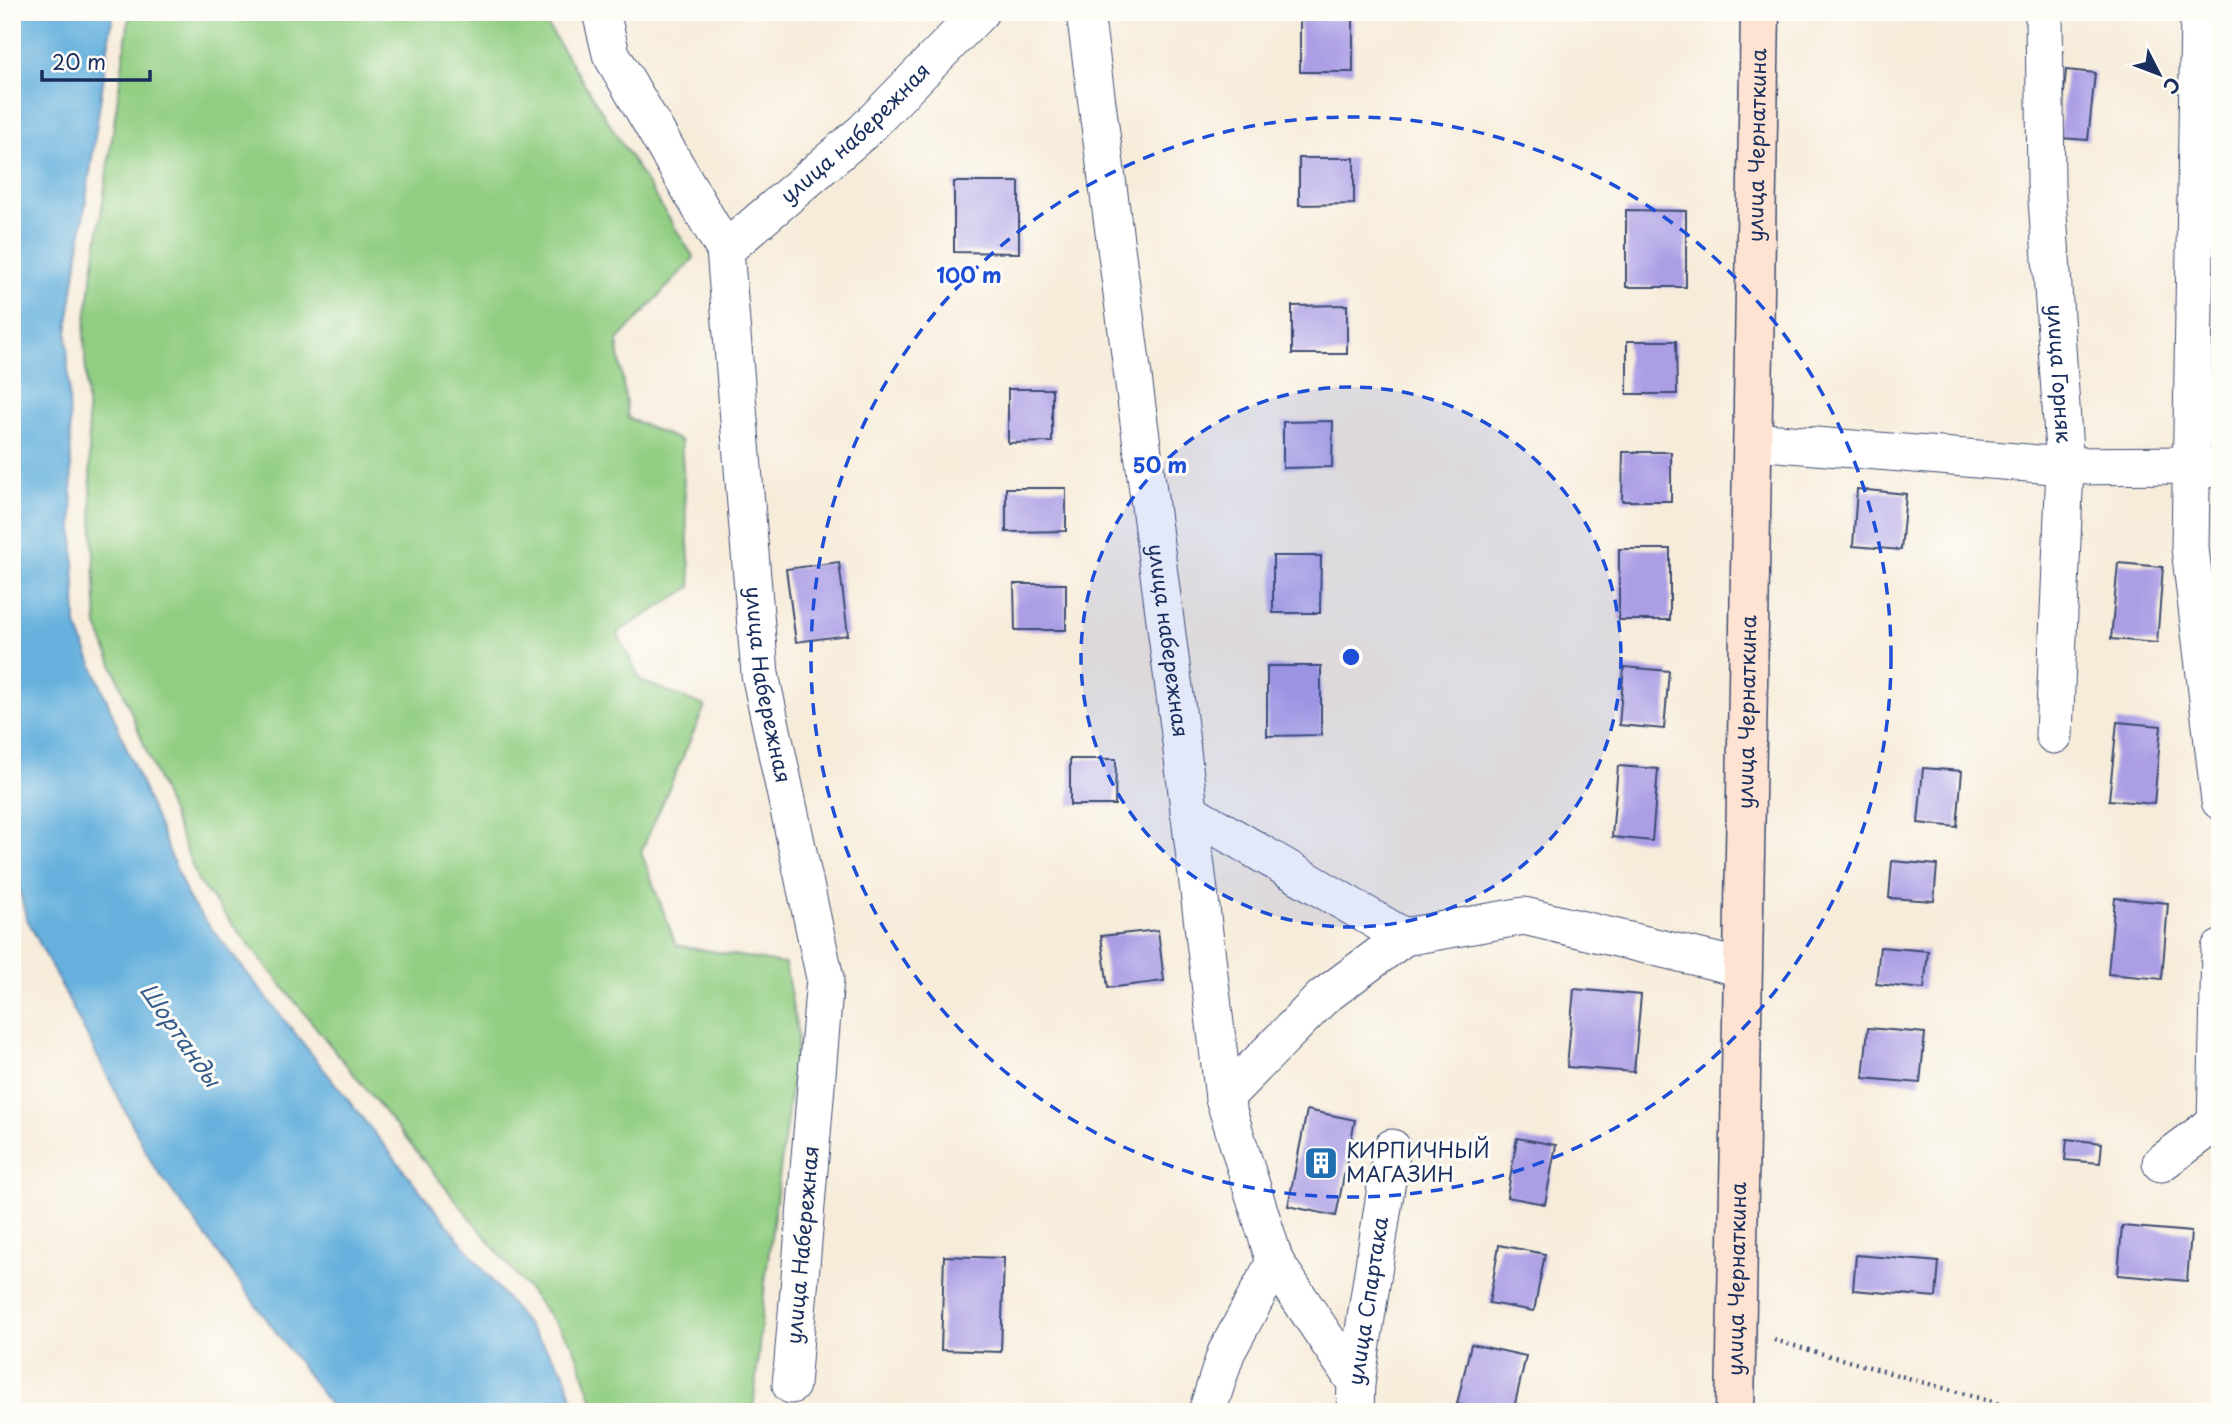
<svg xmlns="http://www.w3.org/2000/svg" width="2232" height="1424" viewBox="0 0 2232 1424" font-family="'Playpen Sans',sans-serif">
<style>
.green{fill:#92ce82;stroke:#567e70;stroke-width:2}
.water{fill:#65b0dd;stroke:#40709e;stroke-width:2}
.building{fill:#ac9ee5}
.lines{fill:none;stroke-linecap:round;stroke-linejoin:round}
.street-casing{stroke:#3c4b71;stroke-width:39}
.secondary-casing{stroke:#3c4b71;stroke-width:41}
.path{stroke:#3c4b71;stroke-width:4.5;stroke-dasharray:2 5;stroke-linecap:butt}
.street{stroke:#fff;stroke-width:37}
.secondary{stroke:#fee3d2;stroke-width:38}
.ring{fill:none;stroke:#1d4ed8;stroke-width:3.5;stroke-dasharray:12 9}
.labels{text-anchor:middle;stroke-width:6;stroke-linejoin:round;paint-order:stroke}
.street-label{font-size:21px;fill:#1b2f5e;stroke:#fdfcf7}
.poi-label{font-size:21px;fill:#1b2f5e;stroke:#fdfcf7;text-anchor:start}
.water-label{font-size:23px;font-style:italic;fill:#355c8a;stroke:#fdfcf7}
.centre{fill:#1d4ed8;stroke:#fdfcf7;stroke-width:3.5}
.ring-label{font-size:21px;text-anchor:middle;font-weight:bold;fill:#1d4ed8;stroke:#fdfcf7;stroke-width:6;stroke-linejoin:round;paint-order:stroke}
</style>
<rect width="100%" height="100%" fill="#fdfcf7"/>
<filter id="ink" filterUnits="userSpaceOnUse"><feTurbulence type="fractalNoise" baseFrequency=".0143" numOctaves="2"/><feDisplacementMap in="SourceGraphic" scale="14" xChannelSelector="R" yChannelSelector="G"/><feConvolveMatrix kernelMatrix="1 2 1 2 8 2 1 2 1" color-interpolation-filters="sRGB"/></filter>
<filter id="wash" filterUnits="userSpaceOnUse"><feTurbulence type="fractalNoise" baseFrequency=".00686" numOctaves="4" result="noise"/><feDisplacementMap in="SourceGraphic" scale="28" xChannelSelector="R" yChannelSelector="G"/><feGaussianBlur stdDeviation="1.57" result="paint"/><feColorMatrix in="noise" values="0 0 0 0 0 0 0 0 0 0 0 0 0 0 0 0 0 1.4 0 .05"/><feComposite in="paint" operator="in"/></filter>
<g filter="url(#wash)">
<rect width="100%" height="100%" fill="#f7ecda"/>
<polygon class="green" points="130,12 539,12 694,258 617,341 628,418 681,441 691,587 617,633 641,681 705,706 641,852 676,945 785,964 798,1036 765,1282 753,1412 597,1412 573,1345 199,883 97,626 84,333"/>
<polygon class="water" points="12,12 113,12 67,332 76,625 189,900 563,1370 577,1412 335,1412 153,1165 26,917 12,859"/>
<g id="blocks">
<g class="building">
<rect x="1300" y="19" width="53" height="53"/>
<polygon points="2066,70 2095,73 2088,140 2060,138"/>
<polygon points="1299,158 1354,158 1354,204 1299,205"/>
<polygon points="954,182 1019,182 1019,253 954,252"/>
<polygon points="1626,210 1686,211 1686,287 1626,287"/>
<polygon points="1347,305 1347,354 1292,354 1292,306"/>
<polygon points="1627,341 1676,341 1677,394 1627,394"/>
<polygon points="1008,389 1052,389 1052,442 1008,443"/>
<polygon points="1333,421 1332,467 1283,468 1283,422"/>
<polygon points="1623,452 1671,452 1671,501 1622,501"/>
<polygon points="1006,488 1066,488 1066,531 1006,532"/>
<polygon points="1857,489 1906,494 1901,550 1853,546"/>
<rect x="1619" y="549" width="51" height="71"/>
<polygon points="1273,556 1321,556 1320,613 1273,613"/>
<polygon points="839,562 848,635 796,642 786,569"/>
<polygon points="2118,563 2163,567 2157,643 2111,639"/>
<polygon points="1014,584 1066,584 1066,630 1015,630"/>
<polygon points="1267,666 1321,666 1321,735 1267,736"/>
<polygon points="1624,667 1669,671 1664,729 1619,725"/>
<polygon points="2117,722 2161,726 2154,804 2109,800"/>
<polygon points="1070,759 1116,759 1115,805 1070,805"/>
<polygon points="1618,766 1658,769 1652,841 1612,837"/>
<polygon points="1923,768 1962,771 1957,827 1918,823"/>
<polygon points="1892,861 1937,865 1934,901 1889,898"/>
<polygon points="2115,898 2168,903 2162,979 2108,974"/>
<polygon points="1158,930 1164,981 1108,988 1101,936"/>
<polygon points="1880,947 1928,951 1924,989 1876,984"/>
<polygon points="1574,989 1641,995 1634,1072 1567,1067"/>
<polygon points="1868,1028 1925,1033 1920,1083 1863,1078"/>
<polygon points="1307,1110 1355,1120 1336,1216 1288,1206"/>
<polygon points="1517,1138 1556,1145 1545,1204 1507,1197"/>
<polygon points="2067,1139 2102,1143 2100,1163 2065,1160"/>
<polygon points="2122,1226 2191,1232 2187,1281 2118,1275"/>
<polygon points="1499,1245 1545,1254 1534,1311 1489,1303"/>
<polygon points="1856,1255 1939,1262 1936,1297 1853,1290"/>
<polygon points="944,1256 1004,1258 1001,1352 941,1350"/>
<polygon points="1471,1344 1526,1356 1513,1412 1492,1412 1457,1404"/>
</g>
</g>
</g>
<g filter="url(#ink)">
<use href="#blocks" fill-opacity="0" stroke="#3c4b71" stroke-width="2"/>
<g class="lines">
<g class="street-casing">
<g id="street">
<path id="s1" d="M601 12 611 54 725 250 760 674 825 978 791 1385"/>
<path id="s2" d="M1085 12 1179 726 1224 1098 1275 1262 1356 1383"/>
<path id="s3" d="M2044 12 2046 184 2065 466 2054 735"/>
<polyline points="2199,12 2190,548 2220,801"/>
<path id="s4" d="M725 250 864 131 980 12"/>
<polyline points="1753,441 2065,466 2192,465 2220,470"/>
<polyline points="1189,811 1404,937"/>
<polyline points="2220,949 2216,1122 2220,1123"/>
<polyline points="1224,1098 1323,997 1404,937 1524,916 1743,968"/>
<polyline points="2161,1163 2216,1122"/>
<polyline points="1207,1412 1226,1353 1275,1262"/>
<path id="s5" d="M1355 1412 1356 1383 1392 1148"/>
</g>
</g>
<g class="secondary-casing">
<g id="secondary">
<path id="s6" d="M1735 1412 1760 12"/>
</g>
</g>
<polyline class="path" points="1774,1340 2028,1412"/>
<use href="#street" class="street"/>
<use href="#secondary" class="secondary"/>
</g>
</g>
<circle cx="1351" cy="657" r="270" fill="#1d4ed8" fill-opacity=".12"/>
<g class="ring">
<circle cx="1351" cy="657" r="270"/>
<circle cx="1351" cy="657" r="540"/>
</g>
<defs>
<g id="building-square" transform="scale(1.75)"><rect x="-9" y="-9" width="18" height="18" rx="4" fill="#1f6fb2" stroke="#fdfcf7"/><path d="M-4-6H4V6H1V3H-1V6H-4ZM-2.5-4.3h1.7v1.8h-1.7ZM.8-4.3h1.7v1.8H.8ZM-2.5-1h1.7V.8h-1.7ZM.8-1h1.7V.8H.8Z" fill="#fff"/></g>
</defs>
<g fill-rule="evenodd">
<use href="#building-square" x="1321" y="1163"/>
</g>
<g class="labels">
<g class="street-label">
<text dy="7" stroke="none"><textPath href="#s4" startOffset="175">улица набережная</textPath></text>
<text dy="7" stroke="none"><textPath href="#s6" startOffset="1267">улица Чернаткина</textPath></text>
<text dy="7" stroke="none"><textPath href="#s3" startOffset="362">улица Горняк</textPath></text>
<text dy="7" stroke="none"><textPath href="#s2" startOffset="634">улица набережная</textPath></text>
<text dy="7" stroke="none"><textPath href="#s1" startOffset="707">улица Набережная</textPath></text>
<text dy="7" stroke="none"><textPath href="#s6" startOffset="700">улица Чернаткина</textPath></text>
<text transform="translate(803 1245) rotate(-85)" y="7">улица Набережная</text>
<text dy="7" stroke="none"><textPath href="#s6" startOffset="133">улица Чернаткина</textPath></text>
<text dy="7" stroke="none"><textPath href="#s5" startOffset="112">улица Спартака</textPath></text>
</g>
<g class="poi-label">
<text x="1346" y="1158">КИРПИЧНЫЙ<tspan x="1346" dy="24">МАГАЗИН</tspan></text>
</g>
<g class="water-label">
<text transform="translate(180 1035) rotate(55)" y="8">Шортанды</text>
</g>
</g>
<circle cx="1351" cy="657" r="10" class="centre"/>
<g class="ring-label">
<text x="969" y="283">100 m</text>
<text x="1160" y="473">50 m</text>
</g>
<rect width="2232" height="1424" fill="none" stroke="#fdfcf7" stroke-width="42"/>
<g transform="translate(2159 74) rotate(132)" stroke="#fdfcf7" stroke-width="5" paint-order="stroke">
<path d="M0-5L12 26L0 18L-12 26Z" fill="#1b2f5e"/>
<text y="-10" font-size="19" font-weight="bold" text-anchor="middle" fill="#1b2f5e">С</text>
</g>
<path d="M42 70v10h108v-10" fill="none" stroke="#1b2f5e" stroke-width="3.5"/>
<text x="52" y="70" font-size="21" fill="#1b2f5e" stroke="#fdfcf7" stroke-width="5" paint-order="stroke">20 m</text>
</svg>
